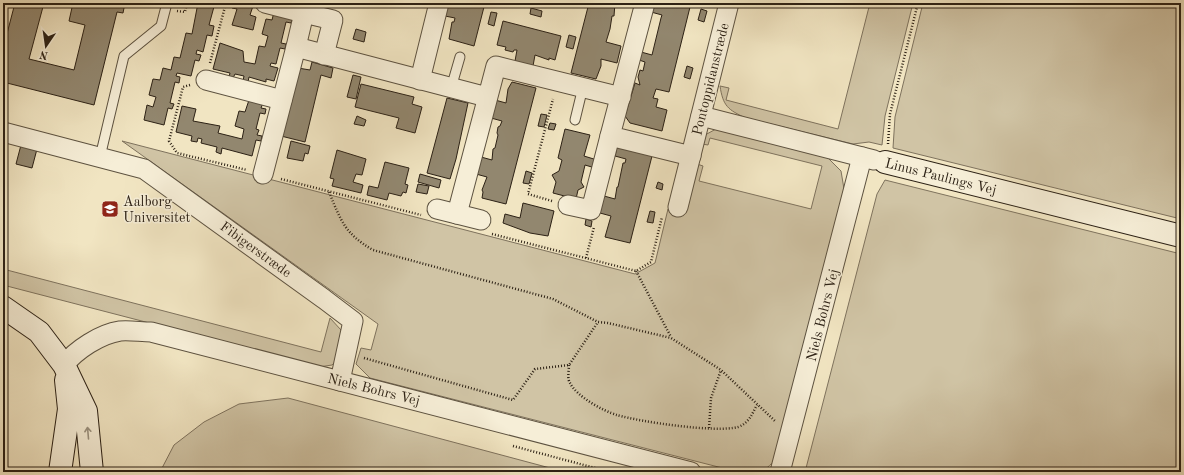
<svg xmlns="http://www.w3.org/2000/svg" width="1184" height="475" viewBox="0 0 1184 475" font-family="'Old Standard TT',serif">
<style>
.green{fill:#d0c4a5;stroke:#7e725d}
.building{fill:#92876f;stroke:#2c2115}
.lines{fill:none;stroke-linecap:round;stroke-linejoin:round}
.lane-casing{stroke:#5d5240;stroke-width:11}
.street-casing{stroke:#5d5240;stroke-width:21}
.secondary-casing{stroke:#2c2115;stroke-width:24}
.path{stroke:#2c2115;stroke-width:2.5;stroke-dasharray:1 2;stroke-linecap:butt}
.lane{stroke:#f6eed7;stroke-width:9}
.street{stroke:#f6eed7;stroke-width:19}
.secondary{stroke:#f6eed7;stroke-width:22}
.oneway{stroke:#9b9280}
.labels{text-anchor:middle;stroke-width:3;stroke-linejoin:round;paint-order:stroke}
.street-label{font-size:14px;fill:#2c2115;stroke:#f6eed7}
.poi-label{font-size:14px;fill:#2c2115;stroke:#f6eed7;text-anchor:start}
</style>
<rect width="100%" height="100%" fill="#f1e5c2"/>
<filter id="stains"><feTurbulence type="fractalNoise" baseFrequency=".005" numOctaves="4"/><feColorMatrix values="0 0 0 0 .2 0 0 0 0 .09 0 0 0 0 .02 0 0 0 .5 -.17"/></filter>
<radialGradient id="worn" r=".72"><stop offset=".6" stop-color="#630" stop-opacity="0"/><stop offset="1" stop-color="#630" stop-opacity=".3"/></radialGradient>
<g class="green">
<path d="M870 3H913L885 116 882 145 869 142 853 144 746 118C728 110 723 106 720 86L729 88 726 100 838 129Z"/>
<polygon points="923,3 1181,3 1181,219 893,148 895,117"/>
<path d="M716 129 826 156 841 171 844 189 777 458C761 475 761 472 738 472L370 378 356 364 361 348 371 350 378 324 122 141 635 274 655 263 668 209 683 213 697 164 703 166 699 181 811 209 822 166 710 138 708 145 702 144 705 135Z"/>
<polygon points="885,180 1181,254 1181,472 805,472 877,194"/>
<polygon points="3,269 321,352 330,318 341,330 343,344 339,359 332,365 319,367 3,285"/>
<polygon points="288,398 565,472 162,472 161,470 174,445 204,422 239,404"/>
</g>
<g class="building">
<polygon points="15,3 44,3 29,59 74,70 85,25 69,21 73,3 125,3 123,13 117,12 94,105 3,82 3,49"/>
<polygon points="198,3 215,3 209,25 214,26 212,36 207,35 203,52 197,50 196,54 201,55 199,61 195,60 191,76 177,73 176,76 180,77 179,83 175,82 170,103 174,104 172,109 168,108 164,125 144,120 147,105 153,107 156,97 149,95 153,79 160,80 163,68 171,70 174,57 180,58 186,33 192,34"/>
<polygon points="234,3 254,3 250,15 256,17 253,30 232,25 237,9 232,8"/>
<polygon points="448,3 485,3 474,46 449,39 452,22 454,22 455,18 445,16"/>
<polygon points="589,3 615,3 614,16 612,16 610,29 606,42 621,46 617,63 601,59 601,66 596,79 571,73"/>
<polygon points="617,3 632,3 631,6"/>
<polygon points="654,3 691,3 669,92 656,89 653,98 658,99 656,107 667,110 662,131 630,123 625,116 635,83 640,85 638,77 640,70 643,71 645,62 639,60 641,52 652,55 661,18 662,15 651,12"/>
<polygon points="275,8 293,18 291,23 286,22 281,43 286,44 285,49 280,48 276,64 271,63 270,66 278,68 274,81 266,79 266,82 249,77 248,82 243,81 244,76 235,74 233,78 229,77 230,73 213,69 220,43 243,51 244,62 255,64 259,46 265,47 268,36 262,34 266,19 272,20"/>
<polygon points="531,8 542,11 541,17 530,14"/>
<polygon points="701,9 707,11 704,22 698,20"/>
<polygon points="491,12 497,13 494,26 488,24"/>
<polygon points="503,21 561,36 555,60 549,58 549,60 535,55 533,66 515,61 517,50 514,50 513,52 505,50 506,47 497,45"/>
<polygon points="356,29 366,32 364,42 353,39"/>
<polygon points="569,35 576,37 573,49 566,47"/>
<polygon points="312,62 333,68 331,78 321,75 305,142 281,136 298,68 310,70"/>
<polygon points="687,66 693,68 690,79 684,77"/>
<polygon points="353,75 361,77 356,99 347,97"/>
<polygon points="512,82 536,88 506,204 482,198 483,192 482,190 487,177 476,174 481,157 492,160 493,149 495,148 498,135 497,133 498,127 500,126 502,121 491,118 495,100 506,103 508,89"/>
<polygon points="361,84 414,97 412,104 422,107 415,133 396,128 399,118 355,107"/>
<polygon points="447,98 468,103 456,159 450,179 427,173"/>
<polygon points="249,100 263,103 261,108 266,109 265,114 260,113 256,129 259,130 257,135 262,136 261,141 256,140 252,156 222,148 221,154 216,152 217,147 201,143 202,139 198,138 197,142 191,141 192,136 176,132 182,106 196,109 193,121 220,126 218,133 242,139 244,129 235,126 239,111 245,112"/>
<polygon points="541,114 547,115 544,127 538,126"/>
<polygon points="357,116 366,120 364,126 354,124"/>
<polygon points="550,123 556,124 554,130 548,129"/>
<polygon points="565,129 590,135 584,156 597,160 595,168 585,165 581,182 584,187 578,190 576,199 553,193 556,182 552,175 559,171 562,160 558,158"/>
<polygon points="291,141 310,146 308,154 305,153 303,161 287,158"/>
<polygon points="21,145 37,149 32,168 16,164"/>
<polygon points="617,147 652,156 630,243 605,237 611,216 600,213 604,196 615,199 617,187 618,187 623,163 625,163 626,159 615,156"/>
<polygon points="337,150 366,159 362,175 356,174 353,182 363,185 361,193 332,186 334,179 330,178"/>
<polygon points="385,162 409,168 405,184 408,185 406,193 403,192 401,196 389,193 387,200 367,195 369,186 378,188"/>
<polygon points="526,171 532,173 529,184 523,183"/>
<polygon points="420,174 441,180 439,188 418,182"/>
<polygon points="658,182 663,184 662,190 656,188"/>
<polygon points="418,184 429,186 427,194 416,192"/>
<polygon points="523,203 554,211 548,236 530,233 503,223 505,214 520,218"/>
<polygon points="650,211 655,212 653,223 647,222"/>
<polygon points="586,219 592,221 591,227 585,225"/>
</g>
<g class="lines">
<g class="lane-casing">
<g id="lane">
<polyline points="451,88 460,57"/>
<polyline points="575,120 583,87"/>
<polyline points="100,157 124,56 161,26 167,3"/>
</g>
</g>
<g class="street-casing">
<g id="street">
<polyline points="265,3 304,13"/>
<polyline points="645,3 610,136 691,156"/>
<polyline points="296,47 304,13 333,20 324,55"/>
<polyline points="206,80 282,100"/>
<polyline points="420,80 439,3"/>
<polyline points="701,116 874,160"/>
<polyline points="3,132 144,169 324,299 353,321 340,381"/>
<polyline points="263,174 296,47 487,97"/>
<polyline points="568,205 591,210 610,136"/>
<polyline points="678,207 729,3"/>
<polyline points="437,209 481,220"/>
<polyline points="457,214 496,66 621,97"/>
<path d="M64 365C76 350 100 334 120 331 130 330 141 332 151 332L691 472"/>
<polyline points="780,472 862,157"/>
</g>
</g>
<g class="secondary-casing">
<g id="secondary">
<polyline points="885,162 1181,236"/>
<polyline points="3,307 39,332 64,365 86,411 92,472"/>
<polyline points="60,472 69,409 66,380"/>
</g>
</g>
<g class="path">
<polyline points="177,11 185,12 187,3"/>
<polyline points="210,63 226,3"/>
<polyline points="190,85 183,87 169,141 177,153 247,170"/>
<polyline points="888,144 890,114 918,3"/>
<polyline points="281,179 421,215"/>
<path d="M329 192C341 221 345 234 373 250L553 299 598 322"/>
<polyline points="552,201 528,194 553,99"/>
<polyline points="492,234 636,271 651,262 662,217"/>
<polyline points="586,258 594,227"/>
<polyline points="636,271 671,337"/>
<polyline points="364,358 513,400 535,369 569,365 598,322 608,323 671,338 721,370 775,421"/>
<path d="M569 365C569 370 567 379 570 383 576 396 603 411 617 415 641 422 716 433 738 427 749 423 752 414 757 405"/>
<polyline points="709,428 711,398 721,370"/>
<polyline points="513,446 610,472"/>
</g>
<use href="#lane" class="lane"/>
<use href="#street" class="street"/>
<use href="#secondary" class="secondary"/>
</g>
<defs><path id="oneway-shaft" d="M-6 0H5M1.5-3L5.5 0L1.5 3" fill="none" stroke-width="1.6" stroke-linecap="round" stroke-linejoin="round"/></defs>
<use class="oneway" href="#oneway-shaft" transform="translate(88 433) rotate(-95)"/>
<defs>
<g id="university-square" transform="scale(0.9)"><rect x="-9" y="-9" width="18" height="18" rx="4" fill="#8f2418" stroke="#f6eed7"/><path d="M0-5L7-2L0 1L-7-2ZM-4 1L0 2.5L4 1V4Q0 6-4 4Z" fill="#fff"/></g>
</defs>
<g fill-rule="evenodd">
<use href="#university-square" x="110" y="209"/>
</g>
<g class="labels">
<g class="street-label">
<text transform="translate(710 79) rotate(-76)" y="5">Pontoppidanstræde</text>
<text transform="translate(941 176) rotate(14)" y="5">Linus Paulings Vej</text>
<text transform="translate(256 249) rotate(36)" y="5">Fibigerstræde</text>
<text transform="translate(822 315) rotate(-76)" y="5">Niels Bohrs Vej</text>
<text transform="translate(374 389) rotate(14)" y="5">Niels Bohrs Vej</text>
</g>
<g class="poi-label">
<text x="123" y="206">Aalborg<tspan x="123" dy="16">Universitet</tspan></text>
</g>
</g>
<rect width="1184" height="475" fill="none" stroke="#f1e5c2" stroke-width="16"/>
<rect x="4" y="4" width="1176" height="467" fill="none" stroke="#2c2115" stroke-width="2"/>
<rect x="8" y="8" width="1168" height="459" fill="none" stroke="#2c2115"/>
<g transform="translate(46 46) rotate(193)" stroke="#f6eed7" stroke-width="3" paint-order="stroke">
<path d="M0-3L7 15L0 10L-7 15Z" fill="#2c2115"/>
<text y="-6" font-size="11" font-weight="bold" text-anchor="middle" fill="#2c2115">N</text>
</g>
<rect width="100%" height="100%" filter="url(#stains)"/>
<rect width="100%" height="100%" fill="url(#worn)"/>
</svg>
